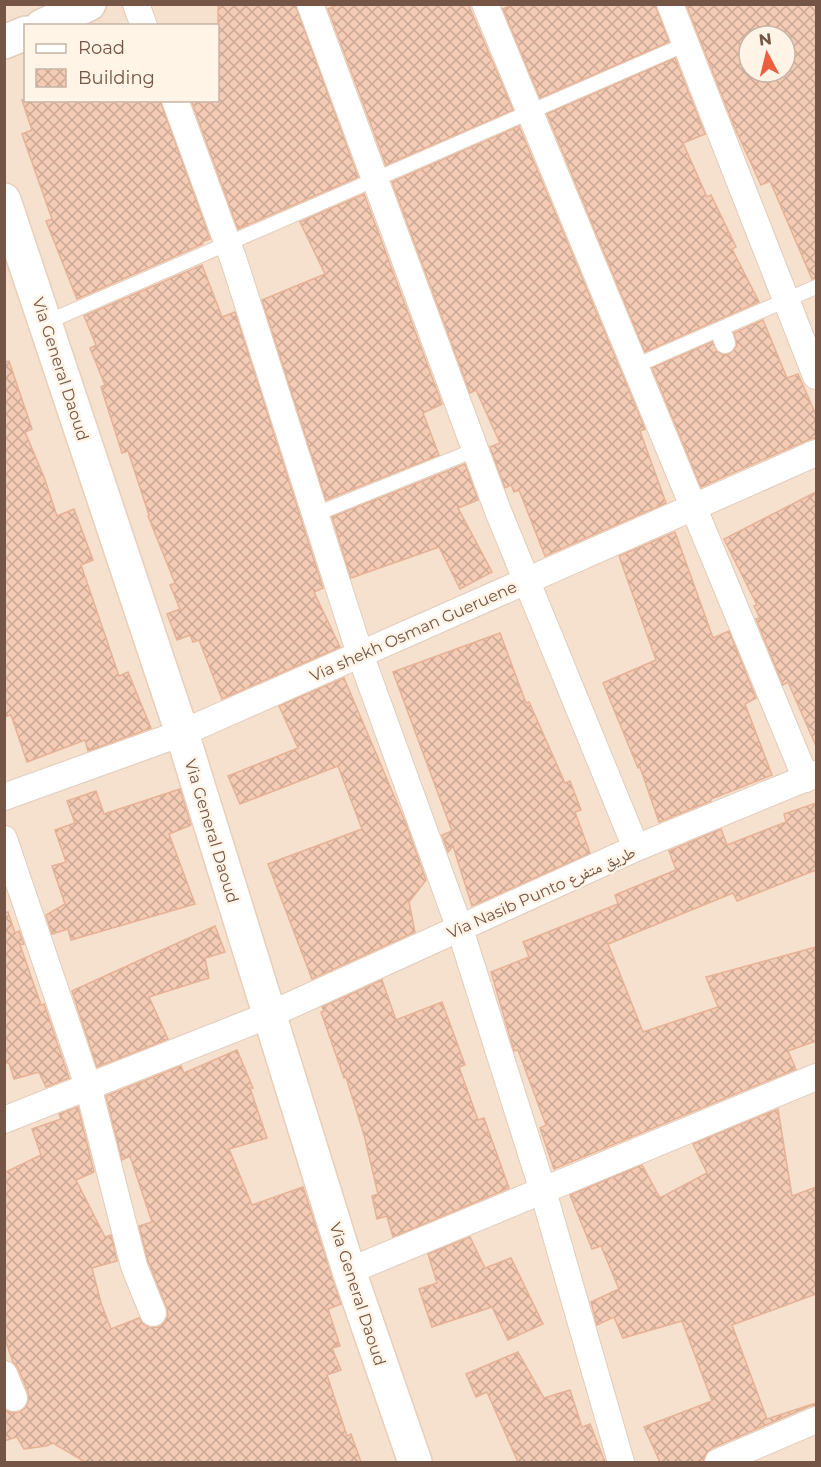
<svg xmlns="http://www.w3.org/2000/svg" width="821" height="1467" viewBox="0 0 821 1467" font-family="Montserrat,'Noto Naskh Arabic',sans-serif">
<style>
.residential{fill:#f5e1cd;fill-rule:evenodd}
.building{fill:url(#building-cross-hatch);stroke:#e7b195;stroke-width:1.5;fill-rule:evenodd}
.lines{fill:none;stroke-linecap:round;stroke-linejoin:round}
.service-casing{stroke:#e1ccbb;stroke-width:16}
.pedestrian-casing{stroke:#e1ccbb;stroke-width:22}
.minor-casing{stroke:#e1ccbb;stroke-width:28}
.tertiary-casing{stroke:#e1ccbb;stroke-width:36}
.secondary-casing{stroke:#e9ceba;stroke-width:36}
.service{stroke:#fff;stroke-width:14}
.pedestrian{stroke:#fff;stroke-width:20}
.minor{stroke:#fff;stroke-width:26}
.tertiary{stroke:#fff;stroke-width:33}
.secondary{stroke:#fff;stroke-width:33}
.labels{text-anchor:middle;stroke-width:5;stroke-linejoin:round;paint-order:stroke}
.street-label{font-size:16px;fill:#745546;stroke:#fff4e6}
</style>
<defs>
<pattern id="building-cross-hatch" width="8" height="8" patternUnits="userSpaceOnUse" patternTransform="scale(1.5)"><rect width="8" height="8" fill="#f4ccb5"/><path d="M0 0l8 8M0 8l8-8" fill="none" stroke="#caa895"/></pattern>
</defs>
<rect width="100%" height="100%" fill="#fdf0df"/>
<path class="residential" d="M5 5H816V1462H5ZM26 26H218V100H26ZM749 36H785V72H749Z"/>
<g class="building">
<polygon points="218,4 295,4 358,177 238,229 191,100 218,100"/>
<polygon points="339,4 468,4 513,110 386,165 328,9"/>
<polygon points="514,4 655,4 669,42 540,98 503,9"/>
<path d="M686 4H816V278L812 279 770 181 761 185 734 126ZM749 36H785V72H749Z"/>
<polygon points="675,58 705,134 683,143 707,197 711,195 736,247 732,249 759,302 645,352 547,114"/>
<polygon points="22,100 160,100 210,239 202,242 203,244 77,299 46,221 52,219 22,134 32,130"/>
<polygon points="519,126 645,429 640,431 666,503 545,556 519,490 514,492 511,485 505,488 490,447 500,443 476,390 470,393 392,182"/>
<polygon points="364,194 442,404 423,413 439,455 326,500 262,300 325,274 300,222"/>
<polygon points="202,265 222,317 235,312 323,588 314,592 340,647 222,699 199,640 193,642 190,635 177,640 167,614 180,609 170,585 175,583 148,516 149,515 128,451 122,453 101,387 105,385 90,348 96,345 84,316"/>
<polygon points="763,320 787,378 798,374 816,415 816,438 810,439 701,487 652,368 712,342 718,352 723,355 729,354 737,346 734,333"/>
<polygon points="9,361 32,429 25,432 44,477 57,516 74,509 93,560 81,565 119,676 128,672 151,728 88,751 85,740 27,762 11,715 4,717 4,362"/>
<polygon points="465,464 478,500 458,508 492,572 460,589 439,547 351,578 332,517"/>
<polygon points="816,492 816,746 788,682 783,685 756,619 760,618 754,606 757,605 724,539"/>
<polygon points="675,532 713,638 729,631 756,698 745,704 772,775 711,799 711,801 659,822 640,767 638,768 603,683 656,660 619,556"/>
<polygon points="500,633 526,703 529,702 565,783 570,781 581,810 575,812 590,853 472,906 453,846 448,852 442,835 452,831 393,672"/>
<polygon points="344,678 406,824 426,880 409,902 415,932 312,979 268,864 362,829 338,766 240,804 228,776 298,748 279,706"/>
<polygon points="180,789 191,825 169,834 195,904 71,940 68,929 52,934 46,915 65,904 52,866 66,862 55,830 75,823 67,801 96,791 104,814"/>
<polygon points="816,803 816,870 737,901 733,893 608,944 643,1032 718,1007 706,977 816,947 816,1041 788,1051 796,1069 554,1169 540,1128 546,1125 518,1050 514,1051 491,972 529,957 523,942 618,904 615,895 676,870 669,851 721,829 727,845 786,822 784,814"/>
<polygon points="8,912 15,933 19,931 24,944 20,945 41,1005 44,1004 69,1078 46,1087 39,1072 14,1079 9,1063 4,1063 4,913"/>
<polygon points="215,926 225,952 205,958 209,978 149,997 168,1039 97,1067 72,991"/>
<polygon points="382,980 396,1020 442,1002 465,1065 459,1067 478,1120 484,1118 509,1188 393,1237 387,1216 377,1219 372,1196 378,1194 364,1135 346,1077 344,1078 321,1012 324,1011 322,1007"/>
<polygon points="237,1050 253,1088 250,1088 267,1138 229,1149 252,1205 303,1187 341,1304 328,1309 340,1346 332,1348 341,1370 327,1375 347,1436 351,1434 361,1462 85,1462 53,1443 46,1446 24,1449 17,1437 4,1441 4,1410 13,1413 20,1412 26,1407 29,1399 28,1392 18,1368 13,1362 4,1336 4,1173 41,1155 32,1129 61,1119 59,1114 78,1107 94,1172 76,1180 105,1237 111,1235 117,1261 92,1268 101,1303 111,1329 139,1318 143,1324 150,1328 159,1327 165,1322 168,1316 167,1308 148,1261 139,1226 152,1222 130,1156 122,1160 106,1096 181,1066 184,1073"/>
<polygon points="778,1109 792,1196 816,1187 816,1294 732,1325 767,1419 816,1403 816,1405 810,1406 712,1448 706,1454 703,1462 660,1462 644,1427 712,1401 682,1321 623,1338 614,1317 597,1325 591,1302 619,1289 601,1246 592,1249 570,1195 642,1165 660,1198 707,1173 693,1144"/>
<polygon points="470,1237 485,1268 511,1258 543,1324 508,1340 492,1307 432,1327 419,1289 437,1283 428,1254"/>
<polygon points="518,1352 544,1398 570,1390 582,1427 590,1424 605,1462 518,1462 487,1392 476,1397 466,1374"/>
</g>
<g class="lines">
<g class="service-casing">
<g id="service">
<polyline points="45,323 686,44"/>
<polyline points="635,366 816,287"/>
<polyline points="316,514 475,450"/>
</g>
</g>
<g class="pedestrian-casing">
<polyline id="pedestrian" points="723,337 725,343"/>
</g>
<g class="minor-casing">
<g id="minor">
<polyline points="136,4 144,26"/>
<polyline points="310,4 498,511 636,848"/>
<polyline points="485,4 806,779"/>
<polyline points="670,4 816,376"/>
<polyline points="175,100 234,261 360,654 460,929 543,1191 621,1462"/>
<polyline points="4,797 182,733 816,453"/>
<polyline points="4,839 88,1086 134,1266 153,1313"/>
<polyline points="4,1120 269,1015 636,848 816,774"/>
<polyline points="349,1271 816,1077"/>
<polyline points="4,1374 14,1398"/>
<polyline points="718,1462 816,1420"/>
</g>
</g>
<g class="tertiary-casing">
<g id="tertiary">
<polyline points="42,26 89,4"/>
<polyline points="4,42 26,33"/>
</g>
</g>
<g class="secondary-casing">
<polyline id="secondary" points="4,200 182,733 349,1271 415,1462"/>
</g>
<use href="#service" class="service"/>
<use href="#pedestrian" class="pedestrian"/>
<use href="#minor" class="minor"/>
<use href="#tertiary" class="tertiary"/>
<use href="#secondary" class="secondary"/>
</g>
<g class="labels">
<g class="street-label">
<text transform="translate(61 369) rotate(72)" y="6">Via General Daoud</text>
<text transform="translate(413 631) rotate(-24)" y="6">Via shekh Osman Gueruene</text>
<text transform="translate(212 831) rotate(73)" y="6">Via General Daoud</text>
<text transform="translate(541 892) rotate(-24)" y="6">Via Nasib Punto طريق متفرع</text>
<text transform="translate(358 1294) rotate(72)" y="6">Via General Daoud</text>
</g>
</g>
<rect width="821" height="1467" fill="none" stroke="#745546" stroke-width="12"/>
<rect x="24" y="24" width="195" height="78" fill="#fff4e6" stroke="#c7b4a6" stroke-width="1.5"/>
<rect x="36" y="44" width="30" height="9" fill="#ffffff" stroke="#c7b4a6" stroke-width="1.5"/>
<text x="78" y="54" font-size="18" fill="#745546">Road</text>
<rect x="36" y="69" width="30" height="18" fill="url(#building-cross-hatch)" stroke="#c7b4a6" stroke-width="1.5"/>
<text x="78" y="84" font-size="18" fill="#745546">Building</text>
<g transform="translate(767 54) rotate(353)"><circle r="28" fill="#fff4e6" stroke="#c7b4a6" stroke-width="1.5"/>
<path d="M0-4.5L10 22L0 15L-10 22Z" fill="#ed5e3e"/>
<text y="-9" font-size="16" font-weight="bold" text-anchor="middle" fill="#745546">N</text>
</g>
</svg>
